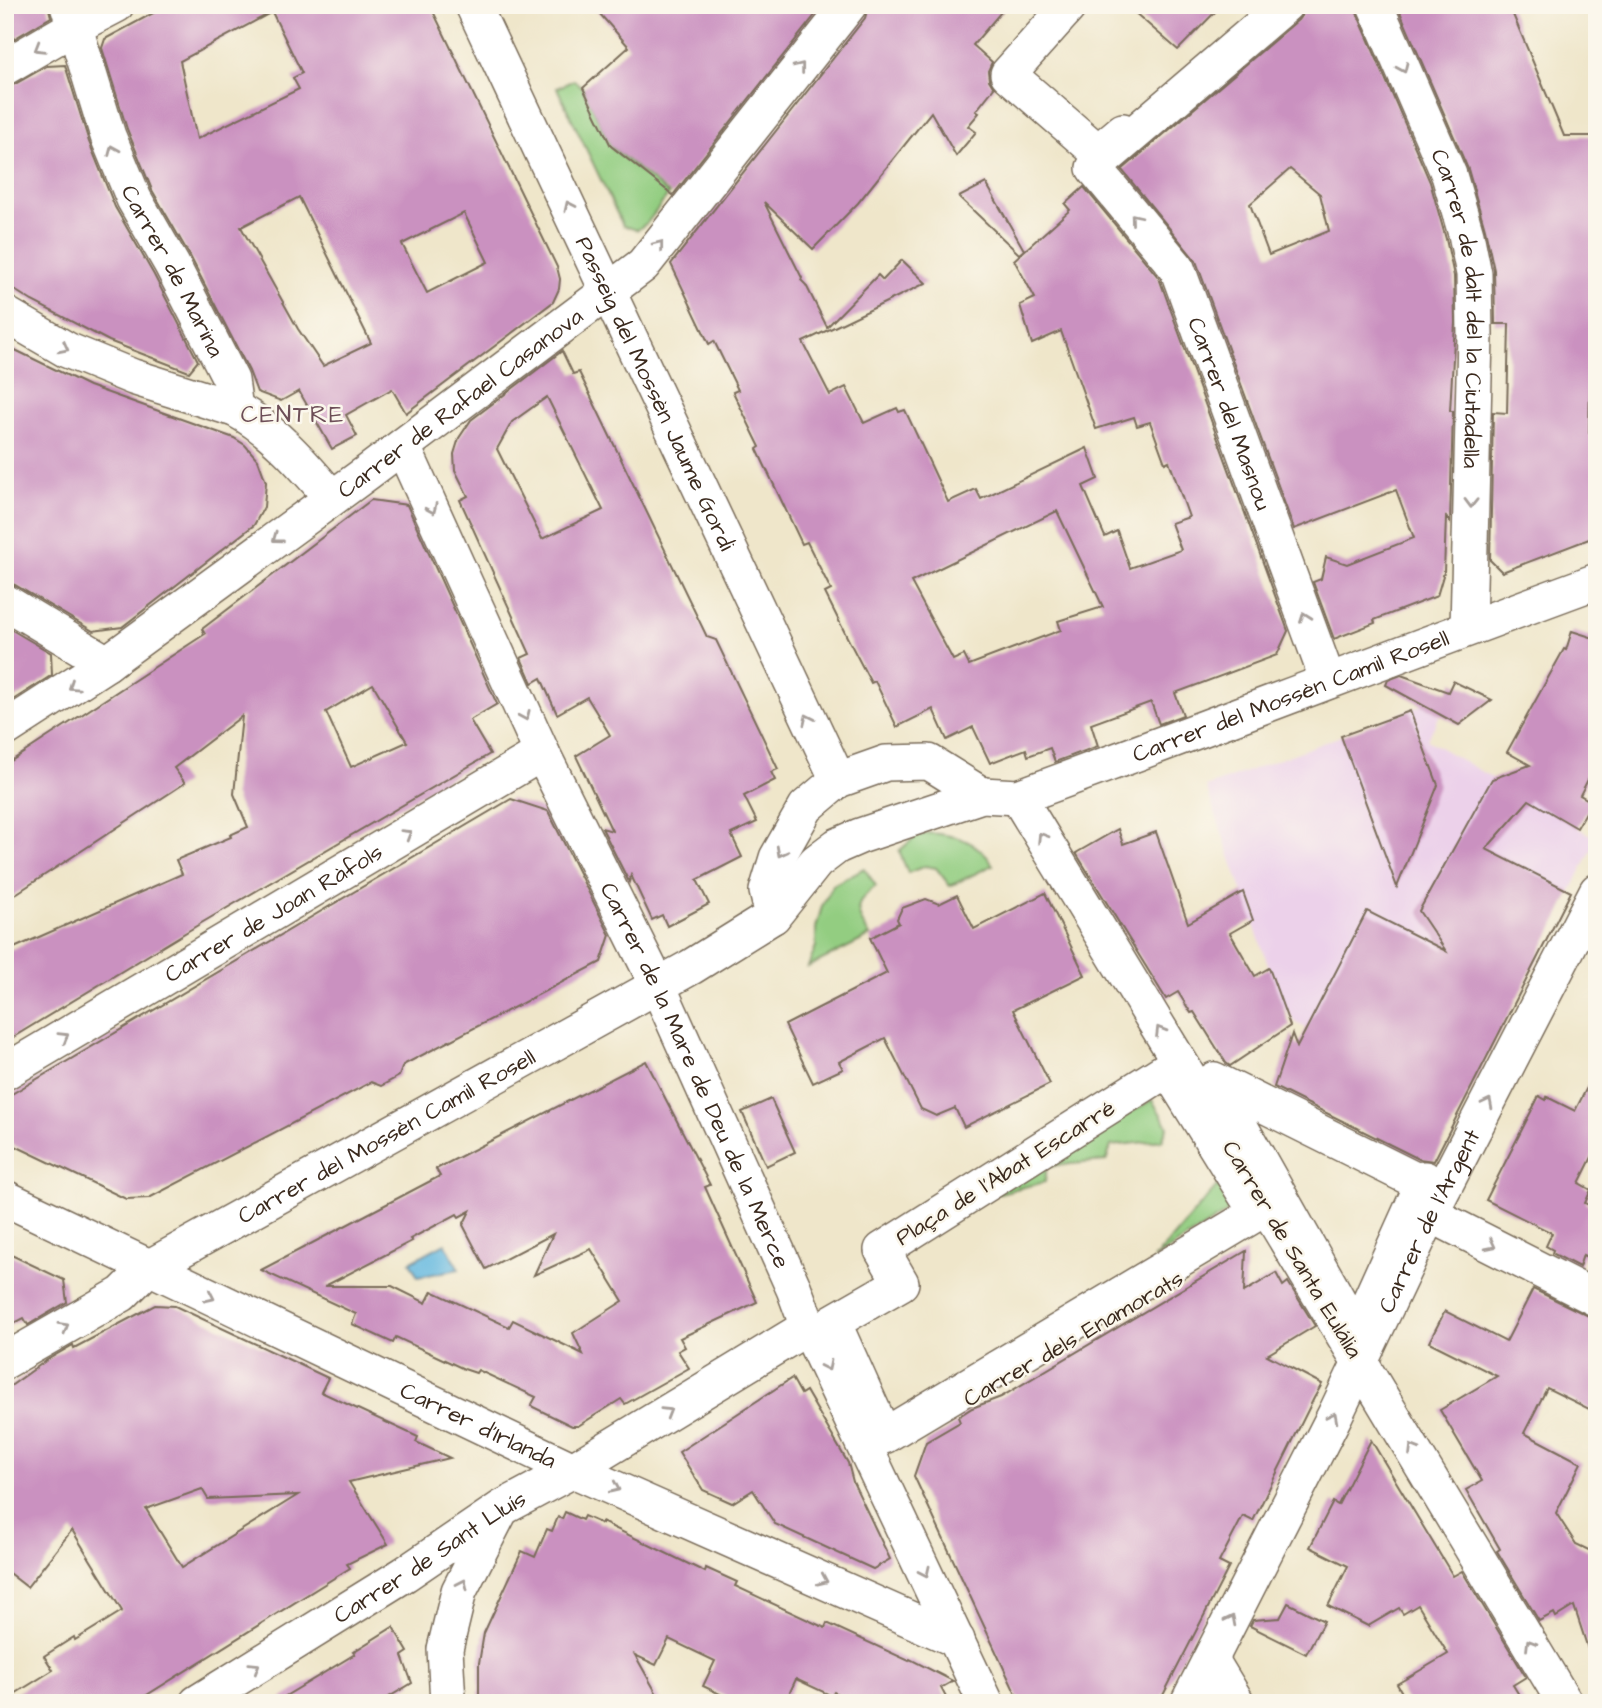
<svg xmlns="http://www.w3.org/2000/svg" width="1602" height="1708" viewBox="0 0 1602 1708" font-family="'Architects Daughter',sans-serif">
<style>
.built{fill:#ecd1ea}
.green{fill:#93cd81;stroke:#677c50;stroke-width:2}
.water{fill:#63b8df;stroke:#4f717e;stroke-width:2}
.building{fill:#ca91c0;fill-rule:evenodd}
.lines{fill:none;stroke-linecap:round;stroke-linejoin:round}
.minor-casing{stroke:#7a6c5a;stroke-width:38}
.minor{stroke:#fff;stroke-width:35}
.oneway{stroke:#a79f9a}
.labels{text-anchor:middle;stroke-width:5;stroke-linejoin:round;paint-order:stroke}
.street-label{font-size:23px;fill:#3b2a1e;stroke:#fbf7ec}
.neighbourhood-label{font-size:24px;letter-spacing:2px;fill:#6d4e57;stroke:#fbf7ec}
</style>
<rect width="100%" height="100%" fill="#fbf7ec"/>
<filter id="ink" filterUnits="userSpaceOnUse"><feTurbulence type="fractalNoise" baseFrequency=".0143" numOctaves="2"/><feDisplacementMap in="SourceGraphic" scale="14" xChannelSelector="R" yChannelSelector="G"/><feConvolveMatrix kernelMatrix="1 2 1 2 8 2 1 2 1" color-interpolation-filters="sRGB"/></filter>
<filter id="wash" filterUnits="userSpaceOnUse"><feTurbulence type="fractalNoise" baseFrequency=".00686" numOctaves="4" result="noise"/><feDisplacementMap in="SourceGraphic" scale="28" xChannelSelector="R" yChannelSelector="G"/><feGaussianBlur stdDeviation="1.57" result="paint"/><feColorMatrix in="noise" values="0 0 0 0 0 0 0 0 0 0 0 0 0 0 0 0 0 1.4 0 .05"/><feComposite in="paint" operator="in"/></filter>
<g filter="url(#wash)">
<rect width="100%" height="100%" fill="#efe6ca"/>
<polygon class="built" points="1423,705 1440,715 1427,740 1597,839 1462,1106 1296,1023 1282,1005 1206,787"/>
<g class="green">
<polygon points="574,80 583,88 612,148 669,194 647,223 637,230 623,226 557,88"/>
<path d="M928 833C956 835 978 840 993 865L950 886 936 868 925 866 908 873 899 851 915 837Z"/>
<path d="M864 868 876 886C851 905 856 912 870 936L808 967 816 946V928L822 906 833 885Z"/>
<polygon points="1152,1100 1168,1126 1162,1140 1111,1146 1106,1161 1047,1166 1045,1182 987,1196"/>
<polygon points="1218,1185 1234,1208 1154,1259"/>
</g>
<polygon class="water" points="445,1243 459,1269 418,1277 410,1262"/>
<g id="blocks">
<g class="building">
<polygon points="5,5 48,5 51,17 5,44"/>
<path d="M168 5H430L557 267 560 279 559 289 553 302 406 413 392 389 346 415 357 436 332 449 299 391 281 401 257 392 249 371 190 256 152 190 127 129 102 48 105 39ZM272 12 302 73 293 78 299 89 197 139 180 61ZM299 197 371 343 323 366 298 329 241 227ZM464 213 488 262 427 293 402 244Z"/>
<polygon points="592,5 823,5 673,195 611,146 583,88 629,47"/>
<path d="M869 5H1007L973 45 992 62 988 71 989 80 994 88 976 111 979 113 968 126 976 132 956 156 931 112 858 203 813 249 764 202 802 278 801 280 806 285 827 327 878 275 883 280 902 260 926 283 803 342 830 395 846 387 864 423 897 408 899 412 905 410 948 502 976 489 981 499 1087 448 1098 479 1083 486 1105 537 1117 531 1130 568 1181 550 1171 523 1189 517 1169 461 1165 463 1150 422 1137 426 1134 417 1096 429 1061 331 1032 344 1020 305 1035 298 1014 260 1070 210 1065 204 1084 187 1159 278 1288 631 1277 655 1175 693 1183 715 1159 724 1151 702 1091 724 1098 746 1055 762 1050 748 1028 756 1026 749 990 763 973 727 947 740 933 709 897 727 875 681 871 683 847 637 825 593 831 590 807 542 802 544 764 464 757 449 760 447 733 392 738 390 714 341 709 344 671 264 865 18ZM1057 511 1103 607 1058 621 1061 630 969 665 964 655 953 660 911 582Z"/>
<polygon points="1126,5 1222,5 1178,50"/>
<path d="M1305 5H1355L1357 13 1430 182 1446 239 1454 276 1455 323 1450 411H1453L1450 522 1446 517 1444 572 1437 596 1374 620 1375 623 1334 639 1313 582 1321 579 1326 557 1347 564 1414 538 1396 490 1294 529 1196 261 1122 170 1298 20 1304 12ZM1290 169 1320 194 1329 231 1269 255 1250 204Z"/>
<polygon points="1397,5 1509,5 1564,136 1597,136 1597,386 1590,385 1589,433 1597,439 1597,536 1502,572 1490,560 1493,412 1507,413 1509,324 1495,324 1494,270 1485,229 1468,169"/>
<polygon points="65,65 89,142 115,207 154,275 198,361 189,372 109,341 32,301 5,284 5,87 15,84 47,66"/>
<polygon points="986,183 1024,250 1019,254 959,197"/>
<polygon points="5,345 89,386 234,438 245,445 258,460 266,482 264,507 254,525 122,627 93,631 15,585 5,582"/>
<path d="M562 351 573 374 579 372 707 637 716 640 778 769 771 772 775 780 744 796 757 822 731 834 742 857 697 880 709 904 667 926 662 915 652 920 631 875 629 882 602 828 612 831 576 756 610 735 587 697 557 714 541 678 532 683 521 658 530 654 460 500 468 496 455 470 454 454 459 438 471 420ZM547 397 603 510 542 539 497 449 512 422Z"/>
<path d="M371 500 407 505 497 704 470 720 490 754 203 922 5 1042V952L182 874 176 860 231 837 230 835 248 827 234 794 242 716 174 768 185 783 5 901V765L205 634 202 629ZM373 684 407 742 351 767 326 712Z"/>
<polygon points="5,626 51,653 52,675 5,705"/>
<polygon points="1572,631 1597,639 1597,762 1580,795 1592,802 1577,828 1529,800 1486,849 1571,892 1434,1161 1419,1159 1274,1087 1292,1034 1297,1047 1367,911 1446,951 1419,911 1492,779 1530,765 1507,752 1564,649 1566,650"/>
<polygon points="1401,675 1448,692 1453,681 1492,700 1459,725 1386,685 1388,680"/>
<polygon points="1410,711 1438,785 1397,887 1341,736"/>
<polygon points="511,799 548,811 610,935 601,962 403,1065 399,1076 381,1086 371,1082 149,1198 126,1199 5,1141 5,1098"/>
<polygon points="1118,829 1123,844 1156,832 1188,923 1243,892 1253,920 1230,933 1255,976 1269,968 1290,1026 1230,1066 1226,1063 1194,1012 1191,1013 1178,992 1166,999 1076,853"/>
<polygon points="1045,893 1085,975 1013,1010 1050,1084 964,1127 955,1108 936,1116 921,1109 885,1038 839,1062 843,1069 813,1083 785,1025 887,973 870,938 899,923 897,919 902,908 926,899 939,904 957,895 974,929"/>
<path d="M646 1061 710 1185 705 1187 757 1302 680 1338 685 1347 678 1351 689 1368 625 1404 621 1399 578 1426H572L531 1406 536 1397 478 1370 476 1373 464 1369 396 1337 393 1343 352 1324 356 1314 261 1270 440 1176 436 1169ZM470 1211 463 1225 486 1269 553 1234 534 1275 591 1249 623 1301 573 1333 583 1354 513 1320 509 1327 432 1291 426 1303 392 1286H325L412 1241 410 1239 457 1214 459 1217Z"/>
<polygon points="1597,1068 1597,1147 1579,1183 1591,1190 1585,1203 1597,1209 1597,1262 1583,1255 1579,1267 1552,1253 1553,1250 1546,1246 1552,1233 1486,1200 1539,1096 1546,1100 1547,1097 1575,1111"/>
<polygon points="771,1099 795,1152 766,1166 742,1112"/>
<polygon points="1246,1251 1244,1292 1276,1273 1283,1286 1288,1282 1315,1326 1267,1355 1322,1384 1314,1398 1253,1521 1243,1516 1219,1562 1229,1567 1159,1703 1020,1703 914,1476 926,1442 960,1422 958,1417 972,1408 1001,1397"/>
<polygon points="5,1252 64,1280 67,1302 28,1325 24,1318 5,1328"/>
<polygon points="1533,1289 1597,1320 1597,1413 1547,1388 1524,1433 1581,1463 1556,1513 1576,1544 1597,1554 1597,1660 1592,1661 1574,1606 1556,1617 1554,1613 1539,1621 1497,1551 1500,1549 1466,1490 1482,1481 1440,1410 1497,1376 1429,1342 1445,1311 1506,1342"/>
<path d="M155 1305 175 1306 328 1378 321 1392 418 1437 416 1442 450 1458 349 1482 388 1544 347 1564 350 1568 134 1703H5V1700L53 1670 44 1656 74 1637 75 1640 122 1611 72 1530 27 1587 5 1570V1390L47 1360 73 1345 74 1348ZM202 1489 208 1499 298 1495 182 1567 146 1509Z"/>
<polygon points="792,1378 801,1394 806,1391 848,1463 853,1482 890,1559 873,1569 775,1524 753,1490 732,1503 703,1490 679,1452"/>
<polygon points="1371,1440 1453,1576 1462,1571 1526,1677 1513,1685 1524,1703 1408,1703 1397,1684 1448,1654 1418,1605 1403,1614 1399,1608 1368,1626 1328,1606 1348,1566 1310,1547 1333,1502 1338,1505"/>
<polygon points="565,1512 582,1520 584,1516 602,1524 602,1522 705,1572 706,1568 737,1582 735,1586 825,1628 827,1623 909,1661 910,1659 953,1681 941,1688 949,1703 856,1703 834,1692 832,1696 796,1679 785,1703 739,1703 703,1686 715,1661 669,1639 656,1665 635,1655 662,1703 479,1703 479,1663 484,1633 522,1551 535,1557 547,1529 552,1531 558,1517 562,1519"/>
<polygon points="1288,1603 1324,1621 1306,1654 1250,1626 1253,1620 1280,1618"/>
<polygon points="393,1627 408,1652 402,1656 412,1683 379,1703 274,1703 355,1654 353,1652"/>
</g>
</g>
</g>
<g filter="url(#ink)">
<use href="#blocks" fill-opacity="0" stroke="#7a6c5a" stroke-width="2"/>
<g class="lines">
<g class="minor-casing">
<g id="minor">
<path id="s1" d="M68 5 108 136 134 199 172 265 231 380 235 409"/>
<path id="s2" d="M473 5 838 780"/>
<polyline points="1066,5 1068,7 1008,74 1098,152 1123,131"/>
<path id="s3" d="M1285 5 1094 168 1177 268 1328 681"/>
<path id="s4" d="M1375 5 1449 175 1466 234 1474 274 1475 335 1468 628"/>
<polyline points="5,67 74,27 116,5"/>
<path d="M5 314 67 350 133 377 235 409C274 430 304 465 332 498"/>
<path id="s5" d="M403 447 542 753 657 984 794 1289 808 1327 986 1703"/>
<polyline points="5,602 107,663"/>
<path id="s6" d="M5 729 107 663 368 472 643 265 849 5"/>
<polyline points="1018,797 1193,1084"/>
<polyline points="773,916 767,891 777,858 806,807 838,780 886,763 929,762 982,795"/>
<polygon points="1168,1069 1257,1213 884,1436 833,1322 901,1283 882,1250"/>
<path id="s7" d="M5 1072 542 753"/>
<polygon points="1214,1080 1415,1180 1425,1179 1356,1332"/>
<polyline points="1254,1186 1565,1703"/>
<path id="s8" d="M5 1198 573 1470 957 1640"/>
<polyline points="1430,1214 1597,1299"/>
<path id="s9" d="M5 1361 122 1294 148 1268 691 967 773 916 816 862 837 846 860 836 982 795 1018 797C1211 727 1403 652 1597 581"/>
<polyline points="1211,1660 1237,1703"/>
<path id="s10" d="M197 1703 405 1574 502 1508 573 1470 808 1327"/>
<polyline points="448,1703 445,1649 459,1591 500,1511"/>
<path id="s11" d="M1188 1703 1336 1413 1430 1214 1597 891"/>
</g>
</g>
<use href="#minor" class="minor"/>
</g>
<defs><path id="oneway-chevron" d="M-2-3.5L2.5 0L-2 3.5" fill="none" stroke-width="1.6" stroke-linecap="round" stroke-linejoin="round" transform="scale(1.75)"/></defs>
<g class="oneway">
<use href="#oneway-chevron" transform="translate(39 48) rotate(149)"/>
<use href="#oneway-chevron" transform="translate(800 67) rotate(-52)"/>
<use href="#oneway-chevron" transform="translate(1403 68) rotate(66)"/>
<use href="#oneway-chevron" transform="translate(113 150) rotate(-113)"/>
<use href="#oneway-chevron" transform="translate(569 206) rotate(-115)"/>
<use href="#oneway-chevron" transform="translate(1135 218) rotate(-130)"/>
<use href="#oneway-chevron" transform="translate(659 245) rotate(-52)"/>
<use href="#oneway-chevron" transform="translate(64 348) rotate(27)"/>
<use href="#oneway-chevron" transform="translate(1471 503) rotate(91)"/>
<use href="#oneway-chevron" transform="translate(432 509) rotate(66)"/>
<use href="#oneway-chevron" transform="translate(277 538) rotate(144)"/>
<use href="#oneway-chevron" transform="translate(1305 617) rotate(-110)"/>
<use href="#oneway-chevron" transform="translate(73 686) rotate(146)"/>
<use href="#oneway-chevron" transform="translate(525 716) rotate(66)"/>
<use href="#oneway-chevron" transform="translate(808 719) rotate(-115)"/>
<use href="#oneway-chevron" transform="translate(407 834) rotate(-31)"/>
<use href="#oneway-chevron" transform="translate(1042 837) rotate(-122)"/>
<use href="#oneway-chevron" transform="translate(781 852) rotate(118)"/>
<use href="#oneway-chevron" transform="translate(1160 1031) rotate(-121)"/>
<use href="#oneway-chevron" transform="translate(64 1037) rotate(-31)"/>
<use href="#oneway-chevron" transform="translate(1488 1103) rotate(-63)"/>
<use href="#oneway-chevron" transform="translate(1491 1245) rotate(27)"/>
<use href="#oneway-chevron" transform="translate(210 1297) rotate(25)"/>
<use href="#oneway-chevron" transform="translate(64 1327) rotate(-30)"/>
<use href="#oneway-chevron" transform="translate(827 1366) rotate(64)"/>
<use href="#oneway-chevron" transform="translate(667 1412) rotate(-31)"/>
<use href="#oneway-chevron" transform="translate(1333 1417) rotate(-63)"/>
<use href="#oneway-chevron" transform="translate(1413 1449) rotate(-121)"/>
<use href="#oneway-chevron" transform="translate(615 1488) rotate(24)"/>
<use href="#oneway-chevron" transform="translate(925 1572) rotate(65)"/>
<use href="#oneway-chevron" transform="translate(823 1580) rotate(24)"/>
<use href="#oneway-chevron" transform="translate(463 1584) rotate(-65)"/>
<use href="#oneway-chevron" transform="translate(1231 1620) rotate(-63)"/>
<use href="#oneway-chevron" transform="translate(1530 1644) rotate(-121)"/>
<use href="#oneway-chevron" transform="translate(255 1667) rotate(-32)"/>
</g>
</g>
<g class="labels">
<g class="street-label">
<text dy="8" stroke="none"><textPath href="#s1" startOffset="287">Carrer de Marina</textPath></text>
<text dy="8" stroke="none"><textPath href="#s4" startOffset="320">Carrer de dalt del la Ciutadella</textPath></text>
<text dy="8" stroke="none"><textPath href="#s2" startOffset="429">Passeig del Mossèn Jaume Gordi</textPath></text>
<text dy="8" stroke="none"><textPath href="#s6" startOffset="560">Carrer de Rafael Casanova</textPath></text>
<text dy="8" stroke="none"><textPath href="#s3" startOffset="536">Carrer del Masnou</textPath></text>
<text dy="8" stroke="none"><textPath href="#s9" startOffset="1465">Carrer del Mossèn Camil Rosell</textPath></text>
<text dy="8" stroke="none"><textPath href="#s7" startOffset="312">Carrer de Joan Ràfols</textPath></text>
<text dy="8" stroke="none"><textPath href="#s5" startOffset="693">Carrer de la Mare de Deu de la Merce</textPath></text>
<text dy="8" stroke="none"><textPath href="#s9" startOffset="444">Carrer del Mossèn Camil Rosell</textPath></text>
<text transform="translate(1005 1172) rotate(-32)" y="8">Plaça de l'Abat Escarré</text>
<text dy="8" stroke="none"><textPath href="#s11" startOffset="539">Carrer de l'Argent</textPath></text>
<text transform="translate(1293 1249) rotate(59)" y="8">Carrer de Santa Eulália</text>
<text transform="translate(1073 1338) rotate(-30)" y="8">Carrer dels Enamorats</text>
<text dy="8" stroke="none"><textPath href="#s8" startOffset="525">Carrer d'Irlanda</textPath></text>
<text dy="8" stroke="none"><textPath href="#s10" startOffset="275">Carrer de Sant Lluís</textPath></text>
</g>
<g class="neighbourhood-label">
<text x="293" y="422">CENTRE</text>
</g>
</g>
<rect width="1602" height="1708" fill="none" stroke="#fbf7ec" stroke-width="28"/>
</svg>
